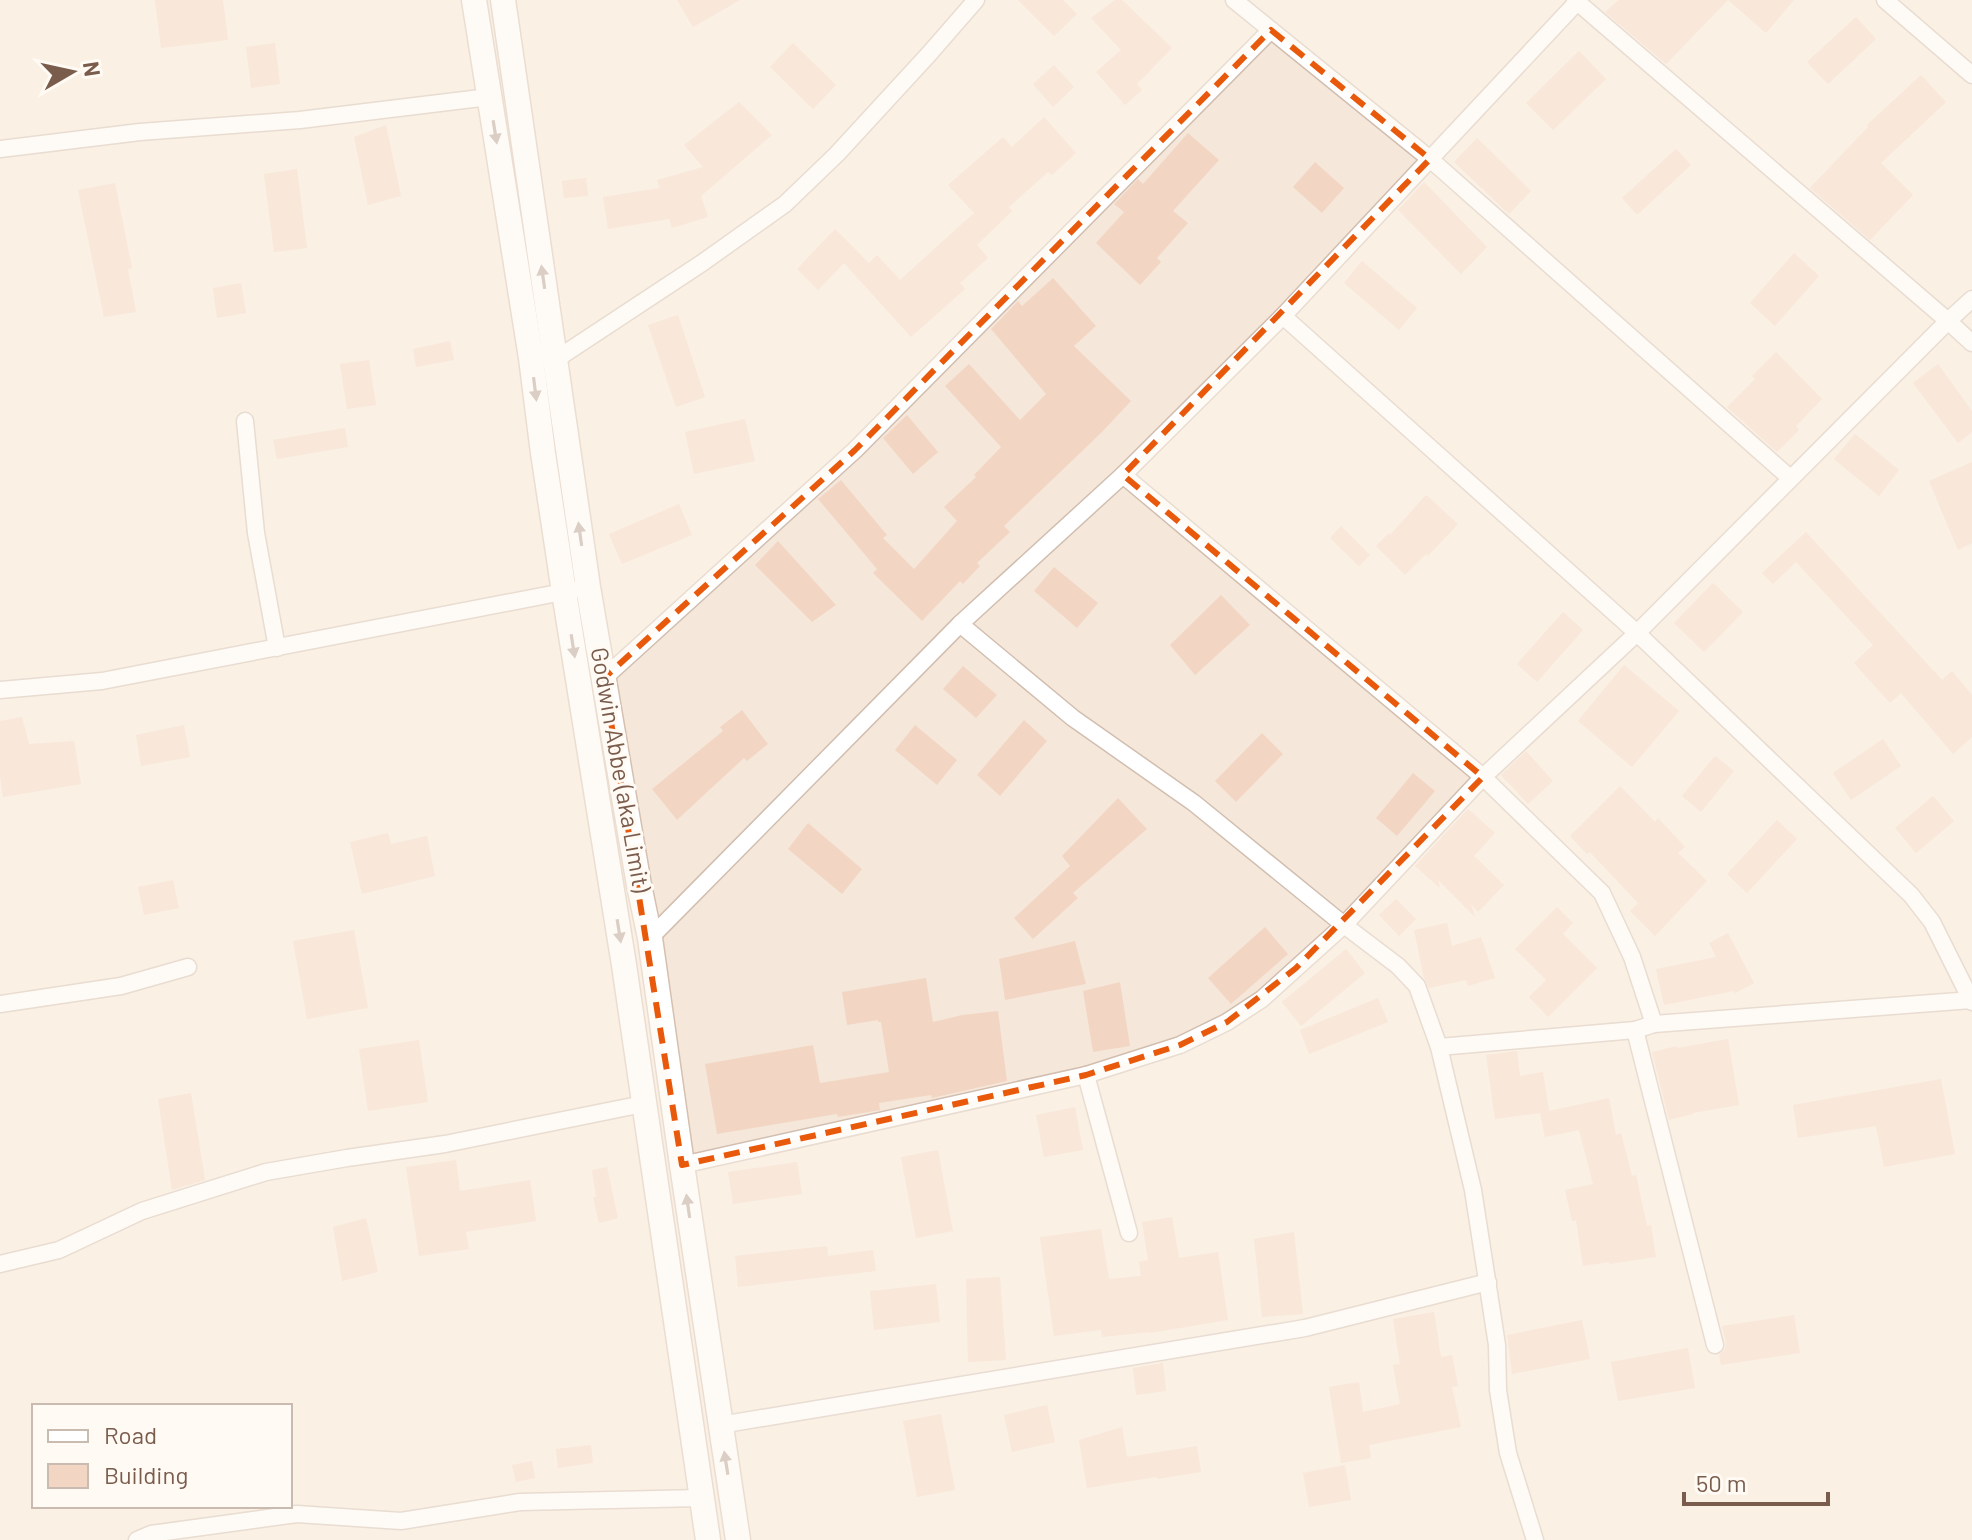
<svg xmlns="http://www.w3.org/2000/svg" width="1972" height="1540" viewBox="0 0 1972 1540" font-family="Barlow,sans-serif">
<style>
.residential{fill:#f5e8da;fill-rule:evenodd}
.building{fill:#f3d5c3}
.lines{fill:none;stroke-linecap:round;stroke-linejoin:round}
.street-casing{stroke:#d1beb0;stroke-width:19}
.secondary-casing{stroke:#d6c0b0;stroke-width:27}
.street{stroke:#fff;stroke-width:16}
.secondary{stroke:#fff;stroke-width:24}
.oneway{fill:#af9d94}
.marked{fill:none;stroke:#e8590c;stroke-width:6;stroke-dasharray:16 10;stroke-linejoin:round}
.labels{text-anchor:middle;stroke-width:6;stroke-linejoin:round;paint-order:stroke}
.street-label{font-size:24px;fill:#7a5c4d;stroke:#fffaf3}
</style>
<rect width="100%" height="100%" fill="#fdf6ec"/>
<path class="residential" d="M0 0H1972V1540H0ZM34 1406H290V1506H34Z"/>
<g class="building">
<polygon points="155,0 223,0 228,40 161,48"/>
<polygon points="677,0 740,0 693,27"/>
<polygon points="1018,0 1063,0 1077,14 1054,36"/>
<polygon points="1115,0 1122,0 1172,48 1137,84 1142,90 1125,105 1096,72 1121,50 1091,18"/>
<polygon points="1619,0 1728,0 1666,64 1605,12"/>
<polygon points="1728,0 1794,0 1766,33"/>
<polygon points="1856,17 1876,39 1828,84 1807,62"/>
<polygon points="275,43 280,84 251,88 246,47"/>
<polygon points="793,43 836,85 813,109 770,67"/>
<polygon points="1579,51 1606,79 1553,130 1526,103"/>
<polygon points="1054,65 1074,87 1053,107 1033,84"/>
<polygon points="1921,75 1946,102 1881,163 1913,195 1870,240 1810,188 1868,127 1867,125"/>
<polygon points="739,102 772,135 701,196 708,217 672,228 669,219 608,229 603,197 660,188 657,180 703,167 684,145"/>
<polygon points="1044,117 1076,153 1052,175 1048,172 1009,207 1012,211 977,245 988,258 960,283 965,289 911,337 844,263 818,290 797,269 835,229 869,263 877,255 900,280 974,213 948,185 1003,137 1012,147"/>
<polygon points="386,125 401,196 368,205 354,137"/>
<polygon points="1188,133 1219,160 1173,211 1188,223 1157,258 1161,262 1140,285 1096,243 1124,212 1114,204 1138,179 1143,184"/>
<polygon points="1477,138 1531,191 1509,214 1454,162"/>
<polygon points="1676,149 1691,165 1637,215 1622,198"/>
<polygon points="1315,162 1344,188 1322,213 1293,187"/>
<polygon points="297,169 307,248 274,252 264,174"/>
<polygon points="586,178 588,196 564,198 562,181"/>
<polygon points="1424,182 1487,247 1461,274 1398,210"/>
<polygon points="115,183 132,268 128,269 136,312 104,317 78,190"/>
<polygon points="1794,253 1819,276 1775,326 1750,303"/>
<polygon points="1362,261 1417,308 1399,330 1344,283"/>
<polygon points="1053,278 1096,326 1074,346 1131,401 1102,432 1004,526 1010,532 977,563 980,566 963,584 960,581 922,621 873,573 877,569 818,499 841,480 887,535 883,538 914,569 957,521 944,507 976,477 974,475 1001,447 945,386 969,364 1020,420 1046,394 991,329 1018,301 1022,306"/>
<polygon points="241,283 246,313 217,318 213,288"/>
<polygon points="678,315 705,397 676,407 648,325"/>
<polygon points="450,341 454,360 416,367 413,349"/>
<polygon points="1776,352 1822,399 1796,426 1799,430 1777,452 1727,407 1755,379 1752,376"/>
<polygon points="369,360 376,405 347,409 340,364"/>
<polygon points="1938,364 1972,411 1972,432 1958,443 1913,383"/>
<polygon points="907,415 938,452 913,474 883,438"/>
<polygon points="745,419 755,461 694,474 685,432"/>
<polygon points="345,428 348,447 277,459 273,440"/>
<polygon points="1855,434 1899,470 1879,496 1834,459"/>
<polygon points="1972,462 1972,543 1958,550 1929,481"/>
<polygon points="1426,495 1458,524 1428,556 1426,554 1405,575 1376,546 1389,533 1390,535"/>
<polygon points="679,504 692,535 622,564 609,534"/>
<polygon points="1341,526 1370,555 1359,566 1330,538"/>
<polygon points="1806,532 1942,680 1952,671 1972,695 1972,737 1953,754 1901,693 1890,703 1854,663 1873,645 1796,562 1773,584 1762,573"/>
<polygon points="778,541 836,605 812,622 755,565"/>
<polygon points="1054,567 1098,603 1077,628 1034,591"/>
<polygon points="1713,583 1743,612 1704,652 1674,623"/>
<polygon points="1221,595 1250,625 1195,675 1170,645"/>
<polygon points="1563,612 1583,630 1537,682 1517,664"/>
<polygon points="1624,665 1679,711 1632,767 1578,721"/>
<polygon points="963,666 997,695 976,718 943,689"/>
<polygon points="742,710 768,744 747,761 744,758 677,820 652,789 723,731 720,727"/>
<polygon points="22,717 29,744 74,741 81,784 3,797 0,777 0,721"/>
<polygon points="1024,720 1047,741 1000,796 977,775"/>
<polygon points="184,725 190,757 141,766 136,735"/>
<polygon points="915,725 957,760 937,785 895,750"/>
<polygon points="1262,733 1283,754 1236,802 1215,781"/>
<polygon points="1883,739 1901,766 1851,800 1833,773"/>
<polygon points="1526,751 1553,781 1528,804 1501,775"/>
<polygon points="1715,756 1734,771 1701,812 1682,796"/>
<polygon points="1413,773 1435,791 1397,836 1376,818"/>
<polygon points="1620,786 1655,822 1658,818 1685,847 1678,853 1707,881 1655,936 1630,911 1638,903 1590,852 1587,854 1570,836"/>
<polygon points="1933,796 1954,821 1916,853 1895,828"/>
<polygon points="1118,798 1147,829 1073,893 1078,898 1033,939 1014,918 1070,866 1062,856"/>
<polygon points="1468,809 1495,833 1474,856 1504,885 1478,912 1471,904 1475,917 1438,880 1440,888 1415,866"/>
<polygon points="1777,820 1797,839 1747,893 1727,874"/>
<polygon points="808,823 862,869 842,894 788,849"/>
<polygon points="388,833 391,844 427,836 435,876 362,894 350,842"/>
<polygon points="173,880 179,908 144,915 138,887"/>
<polygon points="1396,899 1416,919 1399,936 1379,915"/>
<polygon points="1557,907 1573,923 1563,934 1597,968 1548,1017 1529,997 1546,980 1515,949"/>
<polygon points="1447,923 1452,946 1481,937 1495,978 1468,986 1466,980 1429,988 1424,978 1414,930"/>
<polygon points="1265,927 1288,954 1231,1004 1208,978"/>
<polygon points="354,930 368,1008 307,1019 293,941"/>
<polygon points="1728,933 1754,983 1735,993 1734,991 1664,1005 1656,969 1716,957 1709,943"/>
<polygon points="1075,941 1086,984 1005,1000 999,959"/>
<polygon points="1346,949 1365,973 1301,1026 1282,1002"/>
<polygon points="926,978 933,1022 962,1015 998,1011 1007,1081 932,1098 931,1095 879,1103 880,1110 869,1112 838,1117 837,1114 717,1134 705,1064 813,1045 820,1083 889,1072 881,1022 878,1022 878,1020 847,1025 842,992"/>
<polygon points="1120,982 1130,1046 1093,1052 1083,991"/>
<polygon points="1378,998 1388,1022 1309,1054 1300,1030"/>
<polygon points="1728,1039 1739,1105 1693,1113 1693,1114 1669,1120 1652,1052 1677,1046 1677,1048"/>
<polygon points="419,1040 428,1102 368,1111 359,1049"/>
<polygon points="1517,1051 1520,1076 1543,1072 1549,1111 1609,1098 1616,1135 1621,1133 1632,1176 1636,1175 1647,1226 1651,1225 1656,1257 1609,1264 1609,1262 1583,1266 1576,1220 1572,1221 1565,1190 1593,1184 1579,1130 1545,1137 1540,1113 1495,1119 1486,1055"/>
<polygon points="1941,1079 1955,1154 1884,1167 1876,1126 1798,1138 1793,1105"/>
<polygon points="191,1093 205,1180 172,1190 158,1099"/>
<polygon points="1075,1107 1083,1150 1044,1157 1036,1115"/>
<polygon points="938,1150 953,1231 916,1238 901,1157"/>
<polygon points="456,1160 460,1191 530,1180 536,1221 466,1232 469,1249 419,1256 406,1167"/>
<polygon points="797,1162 802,1194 733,1204 728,1172"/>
<polygon points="607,1167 618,1218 599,1223 593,1197 596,1197 592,1170"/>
<polygon points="1172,1217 1179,1258 1218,1252 1228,1320 1150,1333 1150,1332 1102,1337 1101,1330 1054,1336 1040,1237 1101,1229 1109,1279 1141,1276 1139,1262 1148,1260 1142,1222"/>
<polygon points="366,1218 378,1272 342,1281 333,1227"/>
<polygon points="1294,1232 1303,1314 1262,1317 1254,1239"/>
<polygon points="827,1246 828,1256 873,1250 876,1271 738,1287 735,1256"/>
<polygon points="1000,1277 1006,1360 968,1362 966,1279"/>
<polygon points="936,1284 940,1322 874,1330 870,1291"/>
<polygon points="1434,1312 1441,1357 1452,1355 1458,1386 1452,1387 1461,1427 1369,1445 1371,1458 1341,1463 1329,1387 1359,1382 1363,1412 1400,1404 1393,1365 1400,1364 1393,1319"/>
<polygon points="1794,1315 1800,1353 1721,1365 1719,1355 1725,1349 1726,1343 1722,1326"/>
<polygon points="1582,1320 1590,1359 1512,1374 1507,1335"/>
<polygon points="1688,1348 1695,1388 1618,1401 1611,1362"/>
<polygon points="1163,1363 1166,1391 1136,1395 1133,1368"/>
<polygon points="1047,1405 1055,1442 1012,1452 1004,1415"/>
<polygon points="941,1414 955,1490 917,1497 903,1421"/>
<polygon points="1122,1427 1127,1457 1197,1446 1201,1472 1157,1479 1157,1477 1087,1488 1079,1440"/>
<polygon points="591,1445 593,1463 558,1468 556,1449"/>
<polygon points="532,1461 535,1478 516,1482 512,1465"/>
<polygon points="1345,1465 1351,1500 1309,1507 1303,1473"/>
</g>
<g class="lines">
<g class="street-casing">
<g id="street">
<polyline points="1234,0 1430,159 1790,478"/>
<polyline points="1575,0 1948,321 1972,343"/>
<polyline points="1885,0 1972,75"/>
<polyline points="0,149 140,132 300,120 489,97"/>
<polyline points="1283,316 1637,633 1911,895 1932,922 1972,1002"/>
<polyline points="555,360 702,263 785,204 837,154 929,54 976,0"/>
<polyline points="245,421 256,533 277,648"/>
<polyline points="1123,475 1483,777 1602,893 1632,957 1654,1024"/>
<polyline points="960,624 1073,718 1194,803 1344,925 1398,966 1417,986 1439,1047 1473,1190 1497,1345 1498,1390 1508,1453 1535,1540"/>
<polyline points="604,678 855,450 1271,30"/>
<polyline points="0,690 102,681 573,590"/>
<polyline points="650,938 960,624 1123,475 1283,316 1579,0"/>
<polyline points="0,1004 121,986 188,967"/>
<polyline points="1635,1030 1715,1345"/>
<polyline points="1439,1047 1635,1030 1654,1024 1972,1000"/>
<polyline points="1086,1075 1129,1233"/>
<polyline points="682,1165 1086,1075 1180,1045 1227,1022 1262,999 1344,925 1483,777 1637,633 1948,321 1972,299"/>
<polyline points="0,1264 59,1250 142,1211 266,1172 347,1158 445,1144 643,1104"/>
<polyline points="720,1425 1305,1328 1488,1282"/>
<polyline points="137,1540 151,1534 297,1514 401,1521 520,1502 701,1498"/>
</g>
</g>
<g class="secondary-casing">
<g id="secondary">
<polyline points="474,0 531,358 543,453 564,592 624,965 708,1540"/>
<polyline points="503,0 588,587 639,885 650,938 682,1165 738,1540"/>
</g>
</g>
<use href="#street" class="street"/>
<use href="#secondary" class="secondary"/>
</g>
<defs><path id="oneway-solid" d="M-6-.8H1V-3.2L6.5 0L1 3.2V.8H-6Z" transform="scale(2)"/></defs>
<g class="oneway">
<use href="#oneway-solid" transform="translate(495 132) rotate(81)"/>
<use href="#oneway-solid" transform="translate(543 277) rotate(-98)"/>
<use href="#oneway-solid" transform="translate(535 389) rotate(83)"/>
<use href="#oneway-solid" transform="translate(580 534) rotate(-98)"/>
<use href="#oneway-solid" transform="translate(573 646) rotate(81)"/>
<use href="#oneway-solid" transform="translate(619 931) rotate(81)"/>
<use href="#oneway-solid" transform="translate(688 1206) rotate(-98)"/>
<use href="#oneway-solid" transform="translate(726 1463) rotate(-99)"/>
</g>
<path d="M0 0H1972V1540H0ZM1271 30 1430 159 1123 475 1483 777 1296 968 1227 1022 1180 1045 1086 1075 682 1165 604 678 855 450Z" fill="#fdf6ec" fill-opacity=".55" fill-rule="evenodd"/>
<path class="marked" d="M1271 30 1430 159 1123 475 1483 777 1296 968 1227 1022 1180 1045 1086 1075 682 1165 604 678 855 450Z"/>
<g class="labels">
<g class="street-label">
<text transform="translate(620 770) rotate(80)" y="8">Godwin Abbe (aka Limit)</text>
</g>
</g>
<rect x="32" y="1404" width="260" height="104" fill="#fffaf3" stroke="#cabbb1" stroke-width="2"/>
<rect x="48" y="1430" width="40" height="12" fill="#ffffff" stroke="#cabbb1" stroke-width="2"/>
<text x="104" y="1444" font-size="24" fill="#7a5c4d">Road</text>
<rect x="48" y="1464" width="40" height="24" fill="#f3d5c3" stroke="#cabbb1" stroke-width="2"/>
<text x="104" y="1484" font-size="24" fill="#7a5c4d">Building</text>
<g transform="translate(72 72) rotate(81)" stroke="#fffaf3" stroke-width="6" paint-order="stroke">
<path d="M0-6L14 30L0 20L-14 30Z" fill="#7a5c4d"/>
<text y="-12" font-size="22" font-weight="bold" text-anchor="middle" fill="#7a5c4d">N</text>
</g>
<path d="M1684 1492v12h144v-12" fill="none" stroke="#7a5c4d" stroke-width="4"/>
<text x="1696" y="1492" font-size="24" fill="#7a5c4d" stroke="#fffaf3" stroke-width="6" paint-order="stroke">50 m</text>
</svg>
